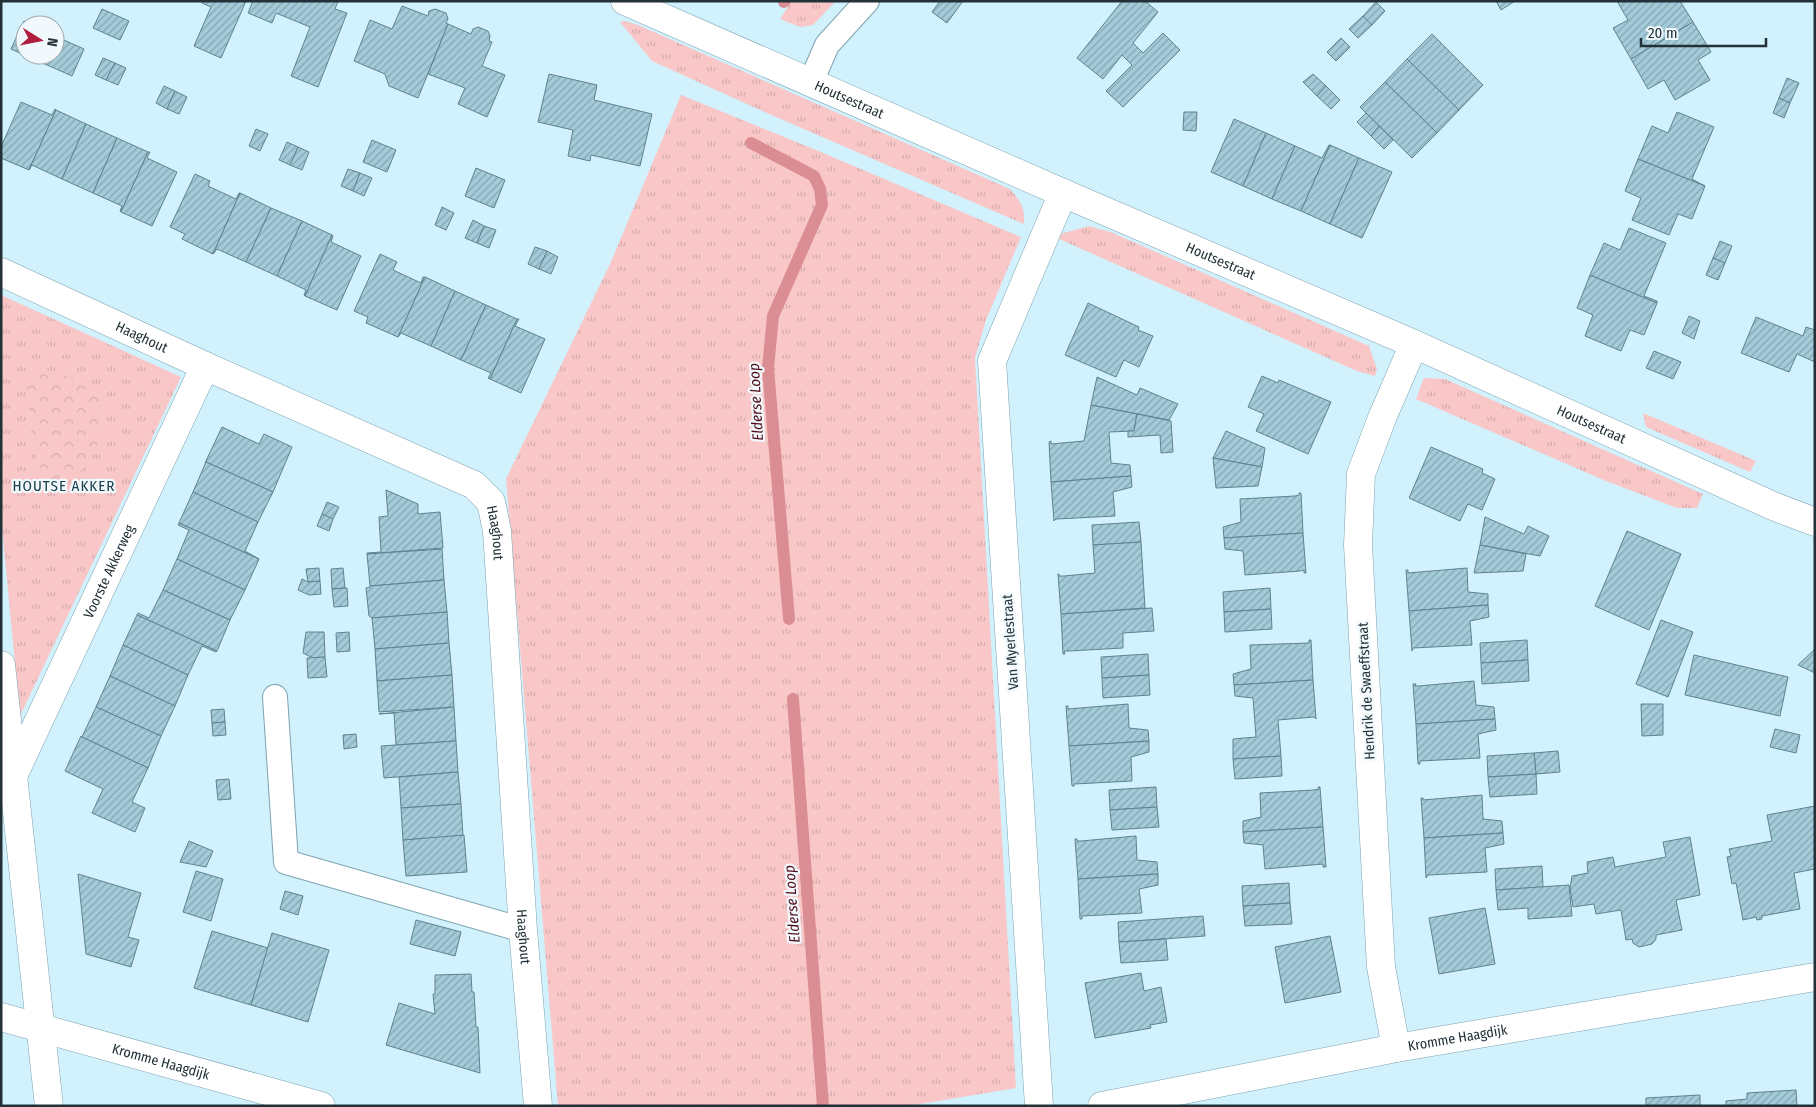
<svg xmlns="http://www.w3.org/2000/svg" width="1816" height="1107" viewBox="0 0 1816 1107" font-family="'Fira Sans Condensed',sans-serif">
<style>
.grass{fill:url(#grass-tufts)}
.park{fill:url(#park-crowns)}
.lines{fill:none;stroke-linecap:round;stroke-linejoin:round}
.stream{stroke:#da8e93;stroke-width:12}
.building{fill:url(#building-hatch);stroke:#5e8390}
.lane-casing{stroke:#7da3b1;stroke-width:26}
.street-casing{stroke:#7da3b1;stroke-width:29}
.lane{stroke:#fff;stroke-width:24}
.street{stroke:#fff;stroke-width:28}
.labels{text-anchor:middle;stroke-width:4.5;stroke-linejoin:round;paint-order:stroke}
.street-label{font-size:14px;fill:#213137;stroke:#f1f9fc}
.water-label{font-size:15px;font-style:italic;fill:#510e1a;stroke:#f1f9fc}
.neighbourhood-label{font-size:15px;letter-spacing:1px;fill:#1b404b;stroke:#f1f9fc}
</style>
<defs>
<pattern id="grass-tufts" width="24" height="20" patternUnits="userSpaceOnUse" patternTransform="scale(1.25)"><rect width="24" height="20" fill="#f9c7c8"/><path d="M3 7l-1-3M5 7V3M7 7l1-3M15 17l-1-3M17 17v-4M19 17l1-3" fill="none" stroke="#d5abac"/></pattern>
<pattern id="park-crowns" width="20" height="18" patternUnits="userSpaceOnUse" patternTransform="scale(1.25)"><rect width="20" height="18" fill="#f9c7c8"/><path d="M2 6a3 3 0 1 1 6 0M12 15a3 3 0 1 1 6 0" fill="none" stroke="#d5abac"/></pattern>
<pattern id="building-hatch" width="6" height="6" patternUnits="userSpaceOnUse" patternTransform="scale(1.25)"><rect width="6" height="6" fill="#a4cbd9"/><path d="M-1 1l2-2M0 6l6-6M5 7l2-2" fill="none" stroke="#85a5b1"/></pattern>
</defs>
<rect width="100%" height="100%" fill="#d1f1fc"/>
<g class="grass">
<polygon points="792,1 836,1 813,25 800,27 780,19"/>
<path d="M625 21 638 25 1010 189C1021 202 1025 207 1024 224L769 114 652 61 620 22Z"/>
<polygon points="681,95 816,150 1021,237 986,320 975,358 1016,1088 908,1106 558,1106 506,479 610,264"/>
<polygon points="1089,226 1113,233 1369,346 1377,369 1375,376 1357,371 1059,239 1060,234"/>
<polygon points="1,295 181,377 20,716 1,517"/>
<polygon points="1424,378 1445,379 1703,494 1697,508 1677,508 1606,481 1416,399"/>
<polygon points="1643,413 1756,461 1750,472 1646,427"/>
</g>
<polygon class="park" points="48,370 77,379 98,396 104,420 100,440 88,463 78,473 59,483 35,470 26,380"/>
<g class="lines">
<g class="stream">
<polyline points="784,2 785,1"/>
<polyline points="751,143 814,176 820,189 822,205 773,316 768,368 789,619"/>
<polyline points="793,699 823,1106"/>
</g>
</g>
<g class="building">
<polygon points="203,1 246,1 221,58 194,46 211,7 202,3"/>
<polygon points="253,1 338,1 335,9 347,13 318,87 291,76 310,27 276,13 272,23 248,13"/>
<polygon points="940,1 963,1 947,23 932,12"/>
<polygon points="1122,1 1145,1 1158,12 1133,43 1143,53 1163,33 1180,50 1123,107 1106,91 1132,65 1122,55 1103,79 1077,58"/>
<polygon points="1496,1 1515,1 1501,10"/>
<polygon points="1617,1 1680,1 1693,22 1631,59 1613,28 1628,20"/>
<polygon points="1376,2 1385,11 1372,25 1363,16"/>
<polygon points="402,6 428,16 429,11 435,9 446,13 448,19 446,23 448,24 418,98 389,86 385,74 354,61 370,20 392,29"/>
<polygon points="102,9 129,21 120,40 93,28"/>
<polygon points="1363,16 1372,25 1358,38 1349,29"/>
<polygon points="24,21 32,25 25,25 25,55 55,55 55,36 84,49 72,76 11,49"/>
<polygon points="1693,22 1711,52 1698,60 1710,80 1675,100 1664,80 1648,89 1631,59"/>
<polygon points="448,24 471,34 473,29 478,27 488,31 490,36 489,41 492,42 482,66 505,75 487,117 458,104 465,88 428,74"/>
<polygon points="1432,34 1483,85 1459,110 1407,59"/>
<polygon points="1341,38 1350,47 1336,61 1327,52"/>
<polygon points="103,58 115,63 106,80 95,75"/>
<polygon points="1407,59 1459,110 1437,133 1385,82"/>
<polygon points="115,63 126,68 118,85 106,80"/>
<polygon points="549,74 597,85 594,100 652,114 640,166 591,155 590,161 568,156 573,130 538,122"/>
<polygon points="1313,74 1326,86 1317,96 1303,82"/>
<polygon points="1787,78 1799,83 1790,103 1779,98"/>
<polygon points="1385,82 1437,133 1412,158 1360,107"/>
<polygon points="164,86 175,91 167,109 156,103"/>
<polygon points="1326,86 1340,100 1331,109 1317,96"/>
<polygon points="175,91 187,97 179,114 167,109"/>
<polygon points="1779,98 1790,103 1784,118 1773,113"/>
<polygon points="21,102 52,115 55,109 56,110 29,170 1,158 1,147"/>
<polygon points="56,110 86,124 62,179 32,165 29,170"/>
<polygon points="1184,112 1197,112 1196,131 1183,130"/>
<polygon points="1677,112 1714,127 1692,179 1705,186 1638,159 1652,126 1668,133"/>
<polygon points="1366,113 1379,126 1371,136 1357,122"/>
<polygon points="1234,119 1266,133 1243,186 1211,172"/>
<polygon points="86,124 117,138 93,193 62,179"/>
<polygon points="1379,126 1393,140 1384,149 1371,136"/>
<polygon points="256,129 268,134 260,151 249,146"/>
<polygon points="1266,133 1295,146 1272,199 1243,186"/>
<polygon points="117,138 148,152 121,212 120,211 122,206 93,193"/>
<polygon points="372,140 396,150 387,172 363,162"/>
<polygon points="287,142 298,147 290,165 279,160"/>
<polygon points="1329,145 1330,145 1301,211 1272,199 1295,146 1322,158"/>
<polygon points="1330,145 1359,158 1330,224 1301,211"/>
<polygon points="298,147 309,152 302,170 290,165"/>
<polygon points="148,152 150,152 147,158 177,172 152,226 121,212"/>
<polygon points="1359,158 1392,172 1362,238 1330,224"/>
<polygon points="1638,159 1705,186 1692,219 1678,214 1669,235 1632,220 1641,198 1625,191"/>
<polygon points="476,168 505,180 494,208 465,196"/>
<polygon points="348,169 360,173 353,191 341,186"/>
<polygon points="360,173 372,178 364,196 353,191"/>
<polygon points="195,174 210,181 208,186 236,199 239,193 240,193 213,254 182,239 185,234 170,227"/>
<polygon points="240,193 271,208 246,262 217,249 213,254"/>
<polygon points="442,207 454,213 446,230 435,225"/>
<polygon points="271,208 302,221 277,276 246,262"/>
<polygon points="473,220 484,226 477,243 465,238"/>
<polygon points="302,221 332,235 305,296 304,295 306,290 277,276"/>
<polygon points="484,226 496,230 489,248 477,243"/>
<polygon points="1629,228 1666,243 1644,296 1657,301 1657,303 1590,275 1604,243 1620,250"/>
<polygon points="332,235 333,236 331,242 361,256 337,310 305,296"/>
<polygon points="1720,241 1732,246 1725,263 1713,258"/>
<polygon points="535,247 547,251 539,269 528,264"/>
<polygon points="547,251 558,257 551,274 539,269"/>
<polygon points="380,254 397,262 393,270 421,283 423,277 425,277 398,337 366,323 368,317 354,311"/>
<polygon points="1713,258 1725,263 1718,280 1706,275"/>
<polygon points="1590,275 1657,303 1644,335 1630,330 1621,351 1585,336 1593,315 1577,308"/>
<polygon points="425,277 455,291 431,346 401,333 398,337"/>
<polygon points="455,291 486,305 461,360 431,346"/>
<polygon points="1088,303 1139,327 1138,330 1153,336 1139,367 1124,360 1116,377 1065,355"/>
<polygon points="486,305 517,319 490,379 488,378 491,373 461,360"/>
<polygon points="1689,316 1700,321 1694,339 1682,333"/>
<polygon points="1756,317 1803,336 1806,327 1815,330 1815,362 1797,354 1789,372 1741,353"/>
<polygon points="517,319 519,319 515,326 545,339 521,393 490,379"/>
<polygon points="1654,351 1681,362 1673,379 1646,368"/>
<polygon points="1262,376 1278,383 1279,380 1331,402 1308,454 1256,431 1264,414 1248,407"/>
<polygon points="1097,377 1137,395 1140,388 1178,404 1169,420 1091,405"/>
<polygon points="1091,405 1137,414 1134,431 1109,432 1111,463 1130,465 1131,476 1051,482 1049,442 1051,441 1051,444 1084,441"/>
<polygon points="1137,414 1171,421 1173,452 1161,453 1160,435 1128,437 1128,431 1134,431"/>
<polygon points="222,427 259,444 264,434 292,447 273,492 206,462 205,463"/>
<polygon points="1226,431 1265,448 1262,467 1213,458"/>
<polygon points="1431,447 1483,469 1482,473 1495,479 1482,510 1468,504 1460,521 1409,498"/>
<polygon points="1213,458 1262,467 1258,486 1216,488"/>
<polygon points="206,462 273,492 258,522 193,492"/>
<polygon points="1131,476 1132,487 1113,492 1115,516 1056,519 1054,521 1051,482"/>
<polygon points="386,490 418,504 418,514 440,512 443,548 367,554 367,553 381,552 379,517 388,516"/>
<polygon points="193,492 258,522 245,551 259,559 179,523"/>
<polygon points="1299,493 1301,493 1303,533 1224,538 1223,527 1241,522 1240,499 1295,496 1299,495"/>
<polygon points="327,502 339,507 333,519 322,514"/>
<polygon points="322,514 333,519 329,531 317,526"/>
<polygon points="1485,517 1524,534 1528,526 1549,536 1540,556 1480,545"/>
<polygon points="1139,522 1141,542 1093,545 1092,525"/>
<polygon points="179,523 259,559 245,590 177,559 189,530 178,525"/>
<polygon points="1627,531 1681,554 1649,630 1595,606"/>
<polygon points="1303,533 1306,573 1304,573 1304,570 1300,571 1245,575 1243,551 1225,549 1224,538"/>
<polygon points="1141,542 1145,608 1061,614 1058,574 1059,574 1059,576 1064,576 1095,573 1093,545"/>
<polygon points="1480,545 1526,554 1523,571 1474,573"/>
<polygon points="442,549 444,580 370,586 367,554"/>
<polygon points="177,559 245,590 230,620 163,590"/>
<polygon points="319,568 320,581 308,582 306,569"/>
<polygon points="343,568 345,588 332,589 331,569"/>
<polygon points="1467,568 1468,592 1488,594 1488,605 1409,611 1406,570 1408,570 1408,573"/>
<polygon points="302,579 308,582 320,581 321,594 309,595 298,590"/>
<polygon points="444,580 447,612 372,618 369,616 366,588 370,587 370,586"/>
<polygon points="347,588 348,606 334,607 332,589"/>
<polygon points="1270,588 1271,609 1224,612 1223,592"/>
<polygon points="163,590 230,620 217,651 137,615 138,613 149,618"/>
<polygon points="1488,605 1489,617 1470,621 1472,645 1413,648 1412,651 1409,611"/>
<polygon points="1152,608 1154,631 1123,633 1123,648 1069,651 1064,651 1065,654 1063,654 1061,614"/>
<polygon points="1271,609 1272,629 1225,632 1224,612"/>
<polygon points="447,612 449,643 375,649 372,618"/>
<polygon points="137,615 217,651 216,652 202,646 188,675 123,645"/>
<polygon points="1661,620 1693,632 1668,697 1636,684"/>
<polygon points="306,632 324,632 325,657 313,658 303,653"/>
<polygon points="349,632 350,651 337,652 336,633"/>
<polygon points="1309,640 1311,640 1313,680 1234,685 1233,674 1251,669 1250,645 1309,643"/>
<polygon points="1527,640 1528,660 1481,663 1480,643"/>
<polygon points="449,643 452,675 377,681 375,649"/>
<polygon points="123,645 188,675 175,706 110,676"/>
<polygon points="1815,649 1815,673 1798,665"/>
<polygon points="1148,654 1149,675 1102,678 1101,657"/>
<polygon points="1694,655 1788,677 1780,716 1685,695"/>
<polygon points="325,657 327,677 308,678 307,658"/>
<polygon points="1528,660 1529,681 1482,684 1481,663"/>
<polygon points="452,675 454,707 379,712 377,681"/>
<polygon points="1149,675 1150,695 1103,698 1102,678"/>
<polygon points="110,676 175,706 161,736 96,707"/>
<polygon points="1313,680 1316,719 1314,717 1278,720 1281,756 1233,759 1233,739 1256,737 1253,698 1235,696 1234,685"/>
<polygon points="1474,681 1476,705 1494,707 1495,719 1416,724 1413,684 1416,684 1415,686 1419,686"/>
<polygon points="1128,704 1129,728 1148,730 1149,741 1069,746 1066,706 1068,706 1068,709"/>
<polygon points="1641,704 1663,704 1663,735 1642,736"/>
<polygon points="96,707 161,736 148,768 82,737"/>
<polygon points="454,707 456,741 396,745 394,713 379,714"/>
<polygon points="224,709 225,722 212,723 211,710"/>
<polygon points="1495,719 1496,730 1478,734 1480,758 1420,761 1420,764 1418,764 1416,724"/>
<polygon points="225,722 226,735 213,736 212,723"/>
<polygon points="1775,729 1800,735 1796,753 1770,747"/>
<polygon points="356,734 357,747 344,749 343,735"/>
<polygon points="81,736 82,737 148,768 132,802 145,808 135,832 92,813 103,789 65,771"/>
<polygon points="456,741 458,772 384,778 381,746"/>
<polygon points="1149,741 1149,752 1131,757 1132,781 1074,784 1074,786 1072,786 1069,746"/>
<polygon points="1558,751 1560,772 1536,774 1534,753"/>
<polygon points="1534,753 1536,774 1488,777 1487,756"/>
<polygon points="1281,756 1282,776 1235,779 1233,759"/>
<polygon points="458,772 461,804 401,808 399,777"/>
<polygon points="1536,774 1537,794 1490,797 1488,777"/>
<polygon points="229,779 231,799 218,800 216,780"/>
<polygon points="1156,787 1157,807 1110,810 1109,790"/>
<polygon points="1318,787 1320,787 1323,827 1243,832 1243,821 1261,817 1260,793 1314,790 1319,789"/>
<polygon points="1482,795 1483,819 1502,821 1503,833 1424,838 1421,798 1423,798 1423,800"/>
<polygon points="461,804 463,836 403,840 401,808"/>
<polygon points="1815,806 1815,869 1794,873 1800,909 1762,916 1762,919 1757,920 1756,917 1743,920 1736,883 1732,884 1727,857 1731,856 1729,849 1772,841 1767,815"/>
<polygon points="1157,807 1159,827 1112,830 1110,810"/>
<polygon points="1323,827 1326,867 1323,867 1323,864 1265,869 1263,845 1244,843 1243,832"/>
<polygon points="1503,833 1504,844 1485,848 1487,872 1428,875 1426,878 1424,838"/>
<polygon points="464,835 467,872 406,876 403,840"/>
<polygon points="1136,836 1137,860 1157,862 1158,874 1078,879 1075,839 1077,839 1077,841 1081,841"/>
<polygon points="1690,837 1700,895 1676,900 1682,930 1656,935 1656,939 1652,944 1639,947 1633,943 1632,939 1626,940 1621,910 1596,914 1594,904 1573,907 1570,888 1572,876 1588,873 1587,862 1613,857 1615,867 1666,857 1663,842"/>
<polygon points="189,841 213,851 206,867 180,862"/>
<polygon points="1542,866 1543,887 1496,890 1495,869"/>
<polygon points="196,871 223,879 211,921 183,912"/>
<polygon points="78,874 141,893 128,937 139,940 131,967 86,954"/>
<polygon points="1158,874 1158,885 1139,889 1142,913 1082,916 1082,919 1080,919 1078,879"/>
<polygon points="1289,883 1290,903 1243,906 1242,886"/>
<polygon points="1569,885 1572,916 1528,919 1528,908 1498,910 1496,890"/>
<polygon points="285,891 303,896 298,915 280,909"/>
<polygon points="1290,903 1292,924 1245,926 1243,906"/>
<polygon points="1485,908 1495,964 1439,974 1429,918"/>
<polygon points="1203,916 1205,936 1119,942 1118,922"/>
<polygon points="416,920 461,932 455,956 410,944"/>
<polygon points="212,931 268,948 251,1005 194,988"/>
<polygon points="272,933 329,950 308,1022 251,1005"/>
<polygon points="1330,936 1341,992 1285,1003 1275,947"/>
<polygon points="1166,939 1168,960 1121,963 1119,942"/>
<polygon points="1141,973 1144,991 1161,987 1167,1022 1150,1025 1151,1028 1095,1038 1085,983"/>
<polygon points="471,974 472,992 474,992 476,1027 478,1027 480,1073 386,1045 399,1003 435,1014 433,994 435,994 435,975"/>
<polygon points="1796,1090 1797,1106 1726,1106 1726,1101 1747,1099 1747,1093"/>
<polygon points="1700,1095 1700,1106 1646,1106 1646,1098"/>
</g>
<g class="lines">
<g class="lane-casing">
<g id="lane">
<polyline points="811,82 827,45 867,1"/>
<polyline points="275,697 286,862 523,930"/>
</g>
</g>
<g class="street-casing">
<g id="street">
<path id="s1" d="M625 1 1063 193 1414 344 1773 506 1815 522"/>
<path id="s2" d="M1 272 205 366 474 485 491 502 497 531 523 930 538 1106"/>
<polyline points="1,665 49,1106"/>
<path id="s3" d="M13 776 205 366"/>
<path id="s4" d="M1 1017 321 1106"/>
<polyline points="1396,1048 1381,967 1358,545 1361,474 1382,418 1414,344"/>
<polyline points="1039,1106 992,361 1063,193"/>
<path id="s5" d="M1102 1106 1396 1048 1815 977"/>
</g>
</g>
<use href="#lane" class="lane"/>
<use href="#street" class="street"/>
</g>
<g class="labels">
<g class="street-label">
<text dy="5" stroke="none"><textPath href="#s1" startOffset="245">Houtsestraat</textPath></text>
<text dy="5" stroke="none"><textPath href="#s1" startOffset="650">Houtsestraat</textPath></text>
<text dy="5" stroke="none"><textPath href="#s2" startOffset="155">Haaghout</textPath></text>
<text dy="5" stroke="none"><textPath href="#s1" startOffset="1055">Houtsestraat</textPath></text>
<text dy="5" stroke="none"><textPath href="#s2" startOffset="574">Haaghout</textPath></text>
<text dy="5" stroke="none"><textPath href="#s3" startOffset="226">Voorste Akkerweg</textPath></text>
<text transform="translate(1010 642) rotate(-94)" y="5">Van Myerlestraat</text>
<text transform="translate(1366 691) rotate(-93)" y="5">Hendrik de Swaeffstraat</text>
<text dy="5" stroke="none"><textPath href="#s2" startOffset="979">Haaghout</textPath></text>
<text dy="5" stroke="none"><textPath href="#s5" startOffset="362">Kromme Haagdijk</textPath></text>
<text dy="5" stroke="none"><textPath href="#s4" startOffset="166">Kromme Haagdijk</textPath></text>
</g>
<g class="water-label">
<text transform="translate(756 402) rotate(-93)" y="5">Elderse Loop</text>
<text transform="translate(792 904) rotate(-94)" y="5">Elderse Loop</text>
</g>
<g class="neighbourhood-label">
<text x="64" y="491">HOUTSE AKKER</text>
</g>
</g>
<rect width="1816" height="1107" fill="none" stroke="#213137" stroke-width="5"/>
<g transform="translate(40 40) rotate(100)"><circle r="24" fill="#f1f9fc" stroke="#9ea9ad"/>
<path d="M0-4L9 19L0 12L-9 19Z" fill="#b01d3d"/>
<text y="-8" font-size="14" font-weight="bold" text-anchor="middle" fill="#213137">N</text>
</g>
<path d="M1641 38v8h125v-8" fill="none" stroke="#213137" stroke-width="2.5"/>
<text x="1648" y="38" font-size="15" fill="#213137" stroke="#f1f9fc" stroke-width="4" paint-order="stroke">20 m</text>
</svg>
